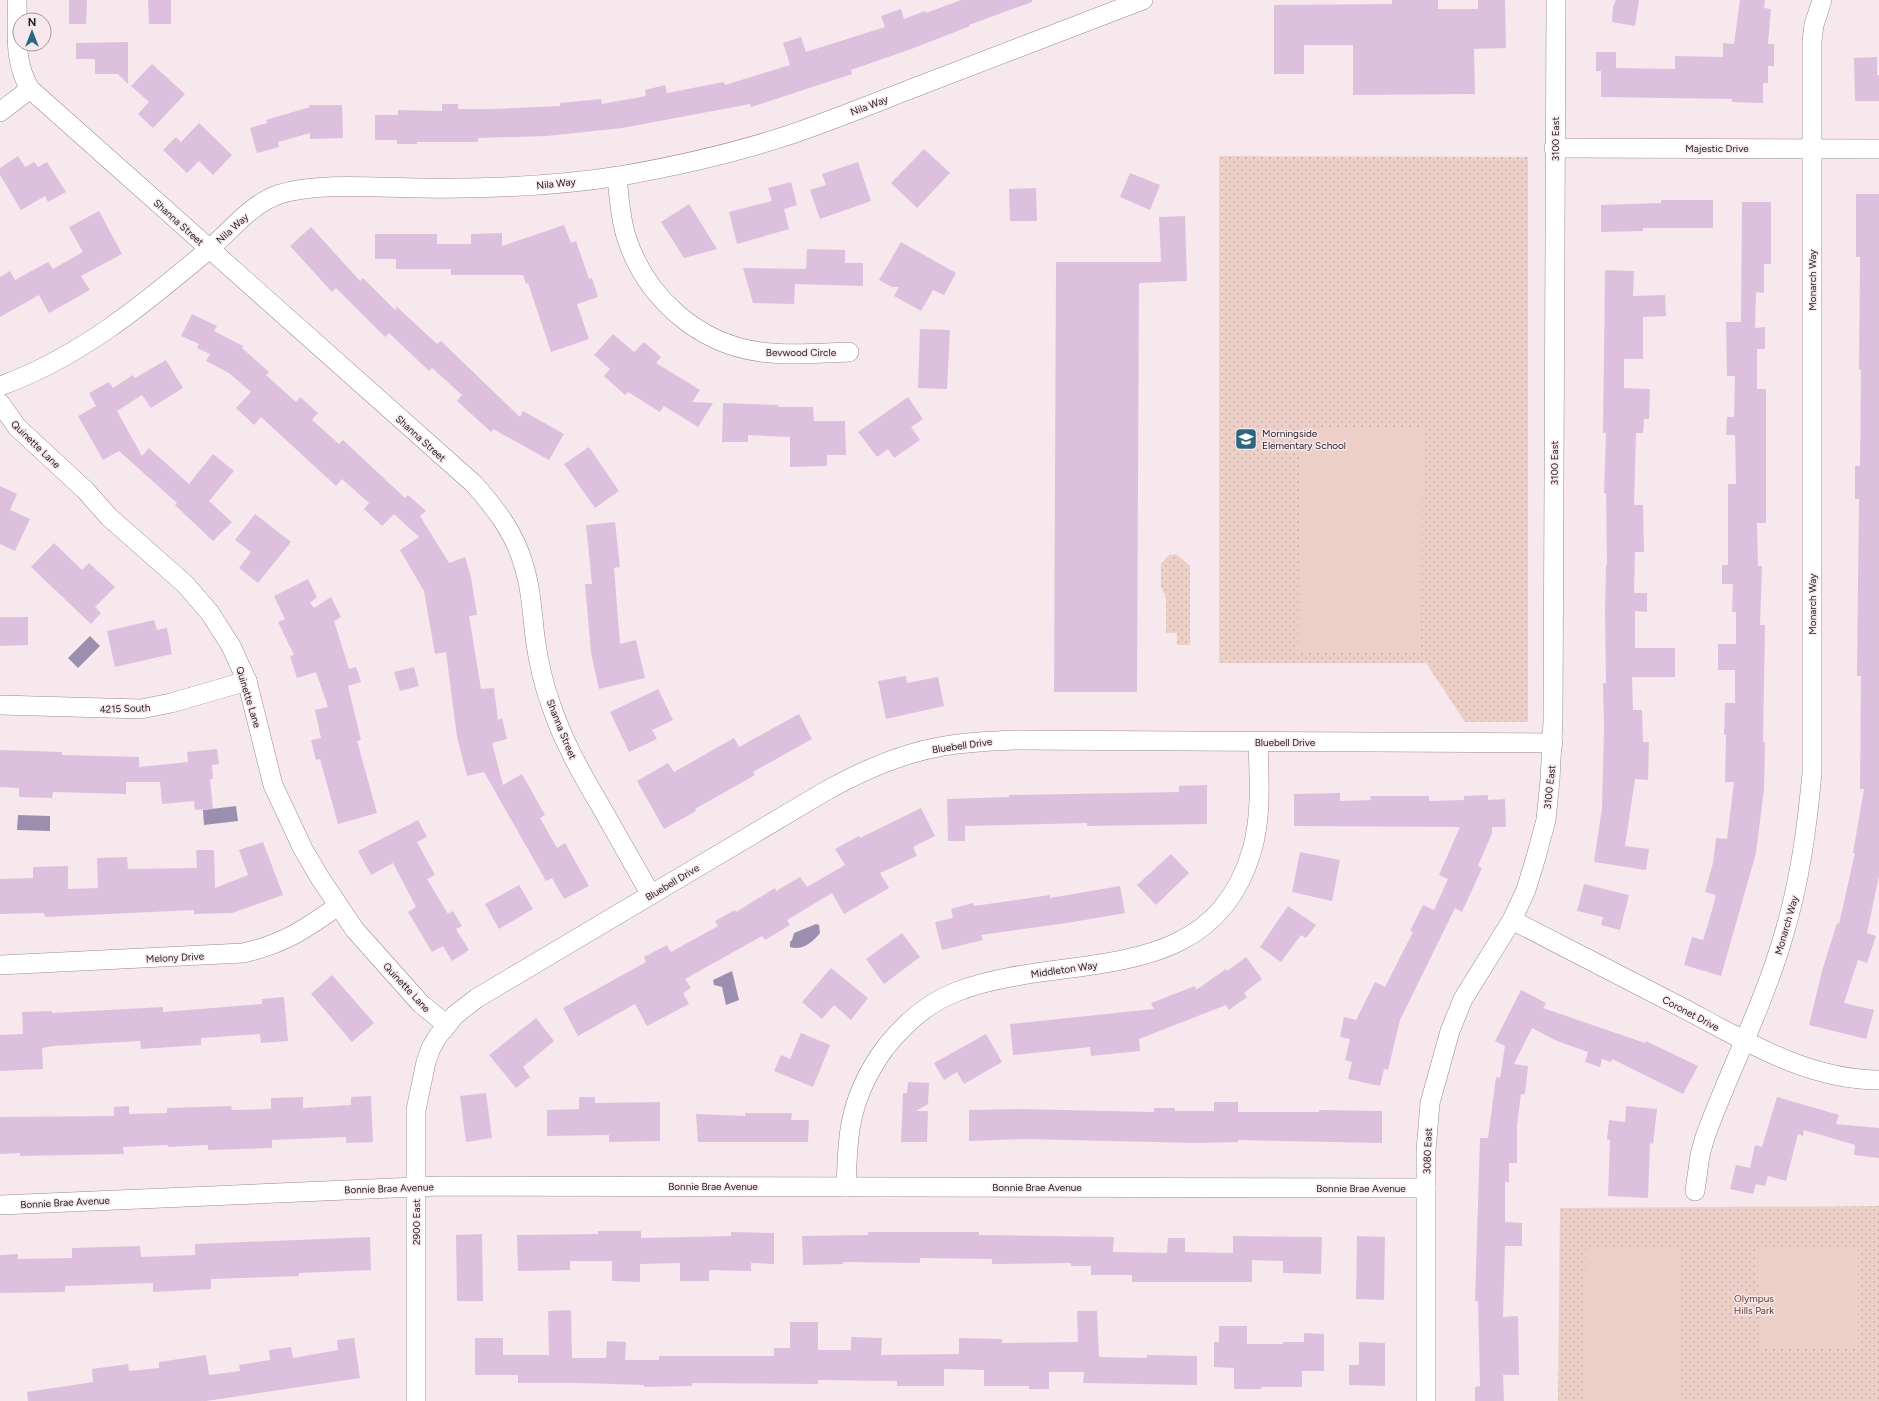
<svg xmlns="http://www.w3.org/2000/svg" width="1879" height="1401" viewBox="0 0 1879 1401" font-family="Figtree,sans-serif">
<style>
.grass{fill:url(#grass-dots)}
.garden{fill:#eccfc6}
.water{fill:#9b8fb0}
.building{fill:#ddc0dd}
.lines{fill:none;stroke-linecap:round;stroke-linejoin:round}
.street-casing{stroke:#988a90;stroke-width:20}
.street{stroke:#fff;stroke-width:19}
.labels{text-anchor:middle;stroke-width:3;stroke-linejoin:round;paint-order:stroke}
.street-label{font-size:10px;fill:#201b1d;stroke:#f7e8ee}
.poi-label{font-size:10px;fill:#201b1d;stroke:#f7e8ee;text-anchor:start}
.park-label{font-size:10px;fill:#6b3624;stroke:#f7e8ee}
</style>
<defs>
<pattern id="grass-dots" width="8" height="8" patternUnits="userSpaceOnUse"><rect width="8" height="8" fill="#eccfc6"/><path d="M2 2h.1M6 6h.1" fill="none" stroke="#cab1aa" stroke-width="1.8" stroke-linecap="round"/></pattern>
</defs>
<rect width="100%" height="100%" fill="#f7e8ee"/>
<g class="grass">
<polygon points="1219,156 1528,157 1528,722 1465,722 1426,663 1219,663"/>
<polygon points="1176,554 1190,566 1190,645 1177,645 1177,633 1166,633 1166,598 1161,587 1161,564 1169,555"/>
<polygon points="1879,1206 1879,1401 1558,1401 1560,1208"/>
</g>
<g class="garden">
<polygon points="1300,427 1423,428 1421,652 1298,651"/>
<polygon points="1586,1247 1680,1247 1680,1401 1584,1401"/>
<polygon points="1757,1247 1858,1247 1858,1347 1760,1349"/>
</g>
<g class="water">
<polygon points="90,636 100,646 78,668 68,658"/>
<polygon points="236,806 238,821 204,825 203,810"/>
<polygon points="18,815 50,816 50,831 17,830"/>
<path d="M816 924 819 925 820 933C813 942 802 951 790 947V942L792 940 794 933Z"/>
<polygon points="732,971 739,1000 726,1005 722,987 714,985 713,980"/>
</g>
<g class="building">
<polygon points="69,0 87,0 86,24 69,24"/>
<polygon points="148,0 171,0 171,24 149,24"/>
<polygon points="961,0 1032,0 1032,2 969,25 970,26 914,48 851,70 852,74 751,107 750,104 622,128 547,136 478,138 478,142 417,142 417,144 397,144 397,140 375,140 375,115 398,115 398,110 442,111 442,104 458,104 458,109 493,109 560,106 560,103 601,99 602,104 646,96 645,90 665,85 667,93 724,82 725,85 790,65 783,43 801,37 806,52 885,27 881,16 901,9 904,19 925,11 926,13"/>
<polygon points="1392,0 1438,0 1438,9 1478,9 1478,0 1505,0 1506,48 1474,49 1475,94 1353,95 1353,45 1304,45 1304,74 1274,74 1274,5 1392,4"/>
<polygon points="1616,0 1639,0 1635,26 1612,22 1613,7"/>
<polygon points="1740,0 1765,0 1764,8 1771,9 1768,44 1774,44 1774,66 1768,66 1768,83 1763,83 1763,103 1732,102 1732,99 1601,97 1601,71 1596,71 1596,52 1616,52 1616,68 1675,69 1675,56 1723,57 1723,43 1734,44"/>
<polygon points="128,42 128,84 118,74 95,74 95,59 76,59 76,43"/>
<polygon points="1877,57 1877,75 1879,75 1879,101 1855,101 1854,58"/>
<polygon points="152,64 185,94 153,128 138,114 149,102 131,86"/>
<polygon points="309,105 342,105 343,138 310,139 310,133 278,142 279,147 257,153 250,128 267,123 266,120 310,107"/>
<polygon points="199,123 232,155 213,175 199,161 187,173 163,150 176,137 181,142"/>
<polygon points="924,149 950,173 917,208 891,183"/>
<polygon points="18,156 25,167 34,162 38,167 47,162 66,192 48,202 45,196 21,210 0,175 0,168"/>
<polygon points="858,162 871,201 820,219 810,190 826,185 822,174"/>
<polygon points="1130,173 1160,185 1150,210 1120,197"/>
<polygon points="791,182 797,205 784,209 789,229 737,244 729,212 772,201 768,188"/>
<polygon points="1036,188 1037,221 1010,221 1009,189"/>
<polygon points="1856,194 1879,194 1879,876 1867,933 1876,936 1867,963 1858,960 1844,1003 1874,1010 1866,1039 1809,1025 1822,971 1837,923 1839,924 1855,853 1853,853 1864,789 1860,789 1861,676 1857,676 1859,499 1855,499 1855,466 1860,466 1861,370 1859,370 1860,257 1856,257"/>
<polygon points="1661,200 1713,200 1713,228 1643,228 1643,231 1601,232 1601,205 1661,203"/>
<polygon points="1742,202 1771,202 1771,264 1764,264 1764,293 1756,292 1755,328 1765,327 1765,349 1757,349 1757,389 1766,389 1766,523 1757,523 1758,566 1762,566 1760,625 1765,625 1763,742 1765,742 1764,789 1756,853 1721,976 1684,965 1692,937 1703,940 1709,921 1716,895 1705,892 1713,863 1716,838 1727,839 1734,782 1725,782 1726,735 1724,735 1725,703 1735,703 1735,670 1718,670 1718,644 1736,644 1736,612 1732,612 1733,584 1722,584 1722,565 1728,565 1728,484 1736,484 1735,435 1726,435 1727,417 1734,417 1735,376 1727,376 1726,322 1741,322"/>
<polygon points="689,204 717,249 684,258 661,222"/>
<polygon points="99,211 122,254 81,276 90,290 49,313 39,295 0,317 0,277 10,271 15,280 48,262 53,269 83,252 69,227"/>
<polygon points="1185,216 1187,281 1139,283 1137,692 1054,692 1056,262 1161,262 1159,217"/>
<polygon points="564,225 571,243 576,241 589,279 592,278 598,297 577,304 589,339 551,352 528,283 526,284 523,275 451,275 451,269 396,269 396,259 375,259 375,234 437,234 437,244 471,244 471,234 502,233 502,246"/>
<polygon points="311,227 360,281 363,278 396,311 396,306 437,344 441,341 520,417 523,411 564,434 549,460 493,429 491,432 457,401 462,395 432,368 429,371 389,333 385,337 336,288 332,292 290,246"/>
<polygon points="901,242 956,273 944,295 933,290 921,311 894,296 899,287 892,287 879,280"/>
<polygon points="807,249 845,250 845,263 863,263 863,286 795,284 794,304 753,303 743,268 806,269"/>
<polygon points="1605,270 1634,271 1633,296 1665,295 1666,316 1643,317 1643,359 1624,359 1624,388 1650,389 1649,419 1644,419 1643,433 1636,433 1634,505 1643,505 1644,552 1635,552 1634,593 1647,593 1647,612 1635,611 1635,648 1675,648 1675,677 1632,677 1633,710 1642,710 1643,742 1649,742 1648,780 1635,779 1625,846 1649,849 1646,870 1594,862 1602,808 1604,728 1603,683 1606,683 1605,611 1606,565 1607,565 1606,493 1604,493 1606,433 1603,433"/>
<polygon points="192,314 217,326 214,331 243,346 242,348 269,372 266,375 296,402 300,397 318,413 312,420 339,444 343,440 405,498 408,495 426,511 420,516 449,563 465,557 471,577 477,615 469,616 481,689 494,688 498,720 502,718 507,739 492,743 503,785 522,774 545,815 540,818 557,848 565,843 589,886 564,899 552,878 546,881 484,772 467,776 457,737 446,652 435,654 424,591 400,550 419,537 394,514 382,526 364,509 369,503 342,479 336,486 261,417 254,425 236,408 251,392 229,373 206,361 210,354 197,348 199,344 181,336"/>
<polygon points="920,329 950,330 947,389 918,388"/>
<polygon points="613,334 634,352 644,342 661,357 656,363 700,390 692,402 713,403 698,427 664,406 660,412 628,392 625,395 604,376 610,369 594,355"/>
<polygon points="166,360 183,388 151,408 142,395 117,411 142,456 149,448 189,484 213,454 234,471 209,501 232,522 213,541 175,505 177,503 119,451 103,460 78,416 96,406 89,393 109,382 113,388 133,375 135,378"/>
<polygon points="908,397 923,419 911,427 920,440 894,458 888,449 877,457 858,432"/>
<polygon points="723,403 779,405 778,407 813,407 814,421 845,421 846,455 827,455 827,466 790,467 790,437 748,435 748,442 722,442"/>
<polygon points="589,447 619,491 595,508 564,464"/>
<polygon points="0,486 17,494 10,510 30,519 15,551 0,544"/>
<polygon points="255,514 291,542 258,583 239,568 251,552 235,540"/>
<polygon points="615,522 620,567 614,568 620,644 636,640 645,678 599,689 591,653 585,584 592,584 586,525"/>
<polygon points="54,543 82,570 89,563 115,587 95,607 101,613 91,624 31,567"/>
<polygon points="308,579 317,597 310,603 314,608 331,597 341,617 334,621 349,669 356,667 361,682 348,686 361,740 357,741 377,813 338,824 320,759 316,760 311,740 321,738 315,710 328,707 316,672 297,678 290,656 294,655 278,622 285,619 274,596"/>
<polygon points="0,617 28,617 28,645 0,646"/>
<polygon points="154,620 157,630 167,628 172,654 115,667 107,631"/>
<polygon points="414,667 419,686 400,691 394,672"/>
<polygon points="906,676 907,683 938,677 944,706 886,719 878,681"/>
<polygon points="658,689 673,720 652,730 657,739 629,752 610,712"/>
<polygon points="799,714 812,739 753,772 755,775 695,809 696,811 664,829 637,781 668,763 674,772 734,738 739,747"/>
<polygon points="217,749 219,764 212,765 213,779 210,779 213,809 195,810 194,801 162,804 160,782 126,782 126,794 53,792 52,798 19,797 19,788 0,787 0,750 62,752 62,755 139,757 139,767 188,762 187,752"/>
<polygon points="1207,785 1207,824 1087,826 1087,823 965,826 965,841 948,841 947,799 1009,797 1009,795 1179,792 1179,786"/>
<polygon points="1340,793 1340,801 1371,800 1370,796 1429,796 1429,801 1464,800 1464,796 1488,795 1488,800 1505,799 1506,827 1492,827 1492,833 1478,866 1482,868 1462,912 1455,908 1400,1020 1388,1070 1384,1069 1380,1086 1348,1079 1352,1062 1345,1060 1350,1039 1340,1037 1344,1017 1356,1020 1375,982 1385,987 1413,932 1410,931 1423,905 1434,910 1448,879 1439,875 1460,827 1294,826 1294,794"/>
<polygon points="921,808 935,836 913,847 917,856 880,873 889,888 844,914 832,893 787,920 790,925 765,940 762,936 685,979 691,988 683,993 689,1004 647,1026 635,1004 578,1036 563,1008 646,962 644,957 667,945 671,952 718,926 715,921 735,910 736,912 775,888 776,891 800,877 807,887 845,865 835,849 859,836 860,838"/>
<polygon points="418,820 427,837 417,842 435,875 427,879 448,914 453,911 462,926 456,929 469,950 452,961 443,946 432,952 408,912 416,907 393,863 371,875 358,851"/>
<polygon points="263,842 283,895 232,913 194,914 194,910 45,917 44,913 0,914 0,879 33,878 33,867 68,866 68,889 98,888 97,858 127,857 128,869 197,868 196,850 214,850 215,888 248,875 239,850"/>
<polygon points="1300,852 1340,860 1332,901 1292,892"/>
<polygon points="1171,854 1189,873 1156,905 1137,885"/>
<polygon points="1584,884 1629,895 1620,930 1601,925 1603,917 1577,911"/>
<polygon points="519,885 533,909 499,929 485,904"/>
<polygon points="1120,886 1125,913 1067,923 981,935 983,940 942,950 935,922 953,918 951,909 973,903 974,906 1050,895 1050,898"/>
<polygon points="1288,906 1316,925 1306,938 1301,935 1281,962 1260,947"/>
<polygon points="902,933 920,957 884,984 866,959"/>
<polygon points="1246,957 1262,979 1244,993 1247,997 1229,1010 1226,1005 1139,1039 1140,1051 1091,1056 1090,1047 1013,1055 1010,1024 1154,1009 1151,1003 1195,986 1196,990 1226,969 1227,971"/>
<polygon points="831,968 868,998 851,1020 834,1005 822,1019 802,1002"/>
<polygon points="332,975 374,1023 352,1042 311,994"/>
<polygon points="1521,990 1546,1003 1543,1008 1645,1043 1646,1041 1698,1066 1683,1094 1612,1059 1611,1062 1602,1059 1600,1067 1585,1062 1588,1052 1557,1041 1532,1028 1514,1064 1528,1066 1525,1094 1521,1094 1517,1125 1517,1163 1509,1163 1509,1182 1505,1182 1505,1222 1522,1223 1522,1246 1505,1246 1503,1317 1518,1316 1519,1375 1503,1375 1504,1401 1475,1401 1475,1387 1480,1386 1478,1301 1475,1301 1480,1138 1488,1138 1496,1077 1500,1078 1505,1046 1495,1041"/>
<polygon points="284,997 288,1041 261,1043 260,1034 201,1038 201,1045 141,1049 140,1041 53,1046 42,1048 43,1069 0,1071 0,1035 23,1034 22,1012 52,1011 52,1013 163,1007 163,1012 262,1004 262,999"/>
<polygon points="536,1018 554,1041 523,1067 530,1077 516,1088 489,1055"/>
<polygon points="801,1033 830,1045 813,1087 774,1071 781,1055 790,1059"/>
<polygon points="986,1034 1002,1062 964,1084 957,1072 944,1080 934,1063"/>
<polygon points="908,1082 929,1083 928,1104 916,1111 928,1111 927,1142 901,1142 903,1093 907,1093"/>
<polygon points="486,1093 492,1138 466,1142 460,1096"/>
<polygon points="371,1096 373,1142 346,1143 346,1137 272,1140 272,1148 208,1150 208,1145 168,1147 168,1145 123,1147 124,1154 20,1156 20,1153 0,1154 0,1117 114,1116 114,1107 129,1106 129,1114 167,1113 167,1108 231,1106 232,1110 271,1109 271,1098 303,1097 303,1108 351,1105 351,1097"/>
<polygon points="579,1097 595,1097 595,1103 660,1102 660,1141 609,1142 609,1135 547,1136 547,1110 579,1109"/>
<polygon points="1777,1097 1839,1115 1836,1124 1879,1128 1879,1158 1854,1155 1855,1145 1804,1130 1803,1136 1798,1134 1786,1181 1768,1176 1765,1186 1756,1184 1753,1194 1730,1189 1736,1165 1750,1168 1755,1145 1762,1147"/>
<polygon points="1214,1102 1238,1102 1238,1112 1319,1112 1319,1110 1382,1111 1382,1143 1238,1140 1238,1142 1197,1143 1025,1139 969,1141 969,1110 1019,1109 1154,1112 1154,1108 1175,1108 1175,1111 1214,1111"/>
<polygon points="1626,1106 1657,1109 1653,1144 1650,1143 1648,1198 1608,1196 1610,1140 1607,1139 1609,1120 1625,1122"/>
<polygon points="745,1113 792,1113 791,1120 809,1120 808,1142 698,1142 696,1114 745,1116"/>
<polygon points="598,1231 641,1231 641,1238 731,1236 731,1232 774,1233 774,1264 751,1263 751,1271 709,1270 709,1281 680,1281 680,1263 640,1264 640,1282 612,1281 612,1261 570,1261 570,1270 518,1271 517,1235 598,1234"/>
<polygon points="868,1232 979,1232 979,1235 1114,1237 1113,1252 1167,1253 1168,1238 1185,1238 1185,1252 1233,1253 1233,1236 1322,1237 1321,1274 1283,1273 1283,1261 1252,1260 1252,1282 1132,1282 1132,1275 1091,1275 1091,1266 1071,1266 1071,1263 992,1264 992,1259 920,1258 920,1263 843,1262 843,1264 803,1265 802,1236 868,1235"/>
<polygon points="482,1234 483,1301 457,1301 456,1235"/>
<polygon points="1357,1236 1385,1237 1384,1300 1356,1299"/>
<polygon points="370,1237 371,1270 299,1273 299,1276 211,1279 211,1289 153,1292 153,1283 65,1286 65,1292 0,1293 0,1255 18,1254 18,1259 72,1258 72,1248 140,1246 141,1257 195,1255 195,1244"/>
<polygon points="571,1310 572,1358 606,1358 607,1341 626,1342 625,1360 659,1360 659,1356 774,1356 774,1348 790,1348 790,1322 818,1322 818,1350 851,1350 851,1337 882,1338 881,1355 959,1354 959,1338 1002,1339 1002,1343 1078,1342 1077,1311 1097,1311 1099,1357 1147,1358 1147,1355 1197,1356 1197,1385 1083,1383 1084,1372 1049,1372 1049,1389 1029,1389 1029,1386 984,1386 984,1370 944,1369 944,1386 897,1386 897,1381 818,1380 818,1384 692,1383 692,1386 644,1387 644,1385 579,1383 518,1383 518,1375 475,1375 475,1338 503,1338 503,1355 549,1355 548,1311"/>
<polygon points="1219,1326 1247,1326 1247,1344 1283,1344 1283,1342 1304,1342 1304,1333 1324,1334 1324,1371 1302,1371 1302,1387 1261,1387 1261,1389 1234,1389 1234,1368 1214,1367 1214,1342 1219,1342"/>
<polygon points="354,1338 360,1378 206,1401 28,1401 27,1392 93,1382 92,1369 128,1364 129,1371 159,1368 159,1362 206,1355 209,1375 240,1371 239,1365 270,1360 269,1350 291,1347 293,1358 338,1350 337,1340"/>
<polygon points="1359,1342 1385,1343 1385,1386 1349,1385 1349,1365 1359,1365"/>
</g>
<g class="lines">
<g class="street-casing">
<g id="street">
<path d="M17 0C18 32 13 61 30 89L474 484C495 508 514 532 523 563 531 587 532 612 535 637 538 660 543 683 551 705 563 741 581 773 600 805 617 835 634 865 651 895"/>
<polyline points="0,112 30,89"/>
<polyline points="1554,148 1879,149"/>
<path d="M617 176C619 196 620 217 626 236 645 297 698 344 761 352 790 356 821 353 849 352"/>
<path d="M0 386C79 358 144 304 207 251 230 232 250 204 280 194 320 182 379 188 422 188 488 189 555 186 620 176 677 166 734 153 789 135 836 119 882 100 929 82 1000 55 1072 27 1143 0"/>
<polyline points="0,403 17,427 86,491 109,517 185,584 210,613 231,646 247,681 273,785 303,849 320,878 355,930 421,1004 447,1025"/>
<polyline points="0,705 141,709 171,703 247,681"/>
<path d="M1512 920C1568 949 1623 977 1679 1006 1742 1039 1806 1080 1879 1080"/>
<path d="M0 965 243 953C284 944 305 929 338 906"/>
<path d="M846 1187C847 1166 847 1144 851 1124 856 1096 869 1070 885 1048 904 1024 927 1003 956 992 1063 950 1211 992 1252 850 1262 815 1259 777 1258 742"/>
<path d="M1695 1191 1700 1155 1705 1137C1730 1069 1764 1004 1784 934 1800 881 1807 827 1812 773V41L1814 25 1822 0"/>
<polyline points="0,1205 439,1186 1426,1188"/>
<path d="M416 1401V1110L426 1062 431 1048 438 1036 455 1015 477 998 824 792C861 771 902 753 944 746 967 742 991 741 1015 740L1553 743"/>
<polyline points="1426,1401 1426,1151 1430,1103 1450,1031 1463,999 1512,920 1526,890 1536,857 1546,820 1550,780 1553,721 1556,0"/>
</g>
</g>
<use href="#street" class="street"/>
</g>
<defs>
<g id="school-square" transform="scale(1.15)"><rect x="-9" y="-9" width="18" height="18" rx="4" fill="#2c677f" stroke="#f7e8ee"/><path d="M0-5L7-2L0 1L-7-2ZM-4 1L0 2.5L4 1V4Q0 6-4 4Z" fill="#fff"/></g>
</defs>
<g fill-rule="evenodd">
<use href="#school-square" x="1246" y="439"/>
</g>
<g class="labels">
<g class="street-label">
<text transform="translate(869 105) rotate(-21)" y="4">Nila Way</text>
<text transform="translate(1555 139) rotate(-90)" y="4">3100 East</text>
<text x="1717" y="152">Majestic Drive</text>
<text transform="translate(556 183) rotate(-6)" y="4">Nila Way</text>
<text transform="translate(179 222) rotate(42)" y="4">Shanna Street</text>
<text transform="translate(232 228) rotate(-42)" y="4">Nila Way</text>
<text transform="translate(1812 280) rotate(-90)" y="4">Monarch Way</text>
<text x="801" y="356">Bevwood Circle</text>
<text transform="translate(421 438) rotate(42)" y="4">Shanna Street</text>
<text transform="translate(36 444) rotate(44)" y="4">Quinette Lane</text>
<text transform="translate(1554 463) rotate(-90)" y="4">3100 East</text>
<text transform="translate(1812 604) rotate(-90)" y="4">Monarch Way</text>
<text transform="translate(249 697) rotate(73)" y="4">Quinette Lane</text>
<text transform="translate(125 708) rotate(-2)" y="4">4215 South</text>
<text transform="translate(562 729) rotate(68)" y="4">Shanna Street</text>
<text x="1285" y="746">Bluebell Drive</text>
<text transform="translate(962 745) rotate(-8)" y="4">Bluebell Drive</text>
<text transform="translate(1549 787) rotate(-84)" y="4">3100 East</text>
<text transform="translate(672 882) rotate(-31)" y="4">Bluebell Drive</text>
<text transform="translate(1786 925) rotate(-74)" y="4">Monarch Way</text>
<text transform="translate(175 957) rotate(-3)" y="4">Melony Drive</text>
<text transform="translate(1064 969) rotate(-8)" y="4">Middleton Way</text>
<text transform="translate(407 987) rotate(47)" y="4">Quinette Lane</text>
<text transform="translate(1691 1013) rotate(28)" y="4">Coronet Drive</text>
<text transform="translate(1427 1151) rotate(-88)" y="4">3080 East</text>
<text x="713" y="1190">Bonnie Brae Avenue</text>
<text x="1037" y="1191">Bonnie Brae Avenue</text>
<text transform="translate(389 1188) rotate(-2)" y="4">Bonnie Brae Avenue</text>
<text x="1361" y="1192">Bonnie Brae Avenue</text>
<text transform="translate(65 1202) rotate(-3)" y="4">Bonnie Brae Avenue</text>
<text transform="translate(416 1222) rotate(-90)" y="4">2900 East</text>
</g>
<g class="poi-label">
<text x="1262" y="437">Morningside<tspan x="1262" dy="12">Elementary School</tspan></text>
</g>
<g class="park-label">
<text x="1754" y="1302">Olympus<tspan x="1754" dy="12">Hills Park</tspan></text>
</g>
</g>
<g transform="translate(32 32)"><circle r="19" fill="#f7e8ee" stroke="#a1969a"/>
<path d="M0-3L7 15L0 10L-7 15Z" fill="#2c677f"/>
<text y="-6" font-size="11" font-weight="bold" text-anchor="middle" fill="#201b1d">N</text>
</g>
</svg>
